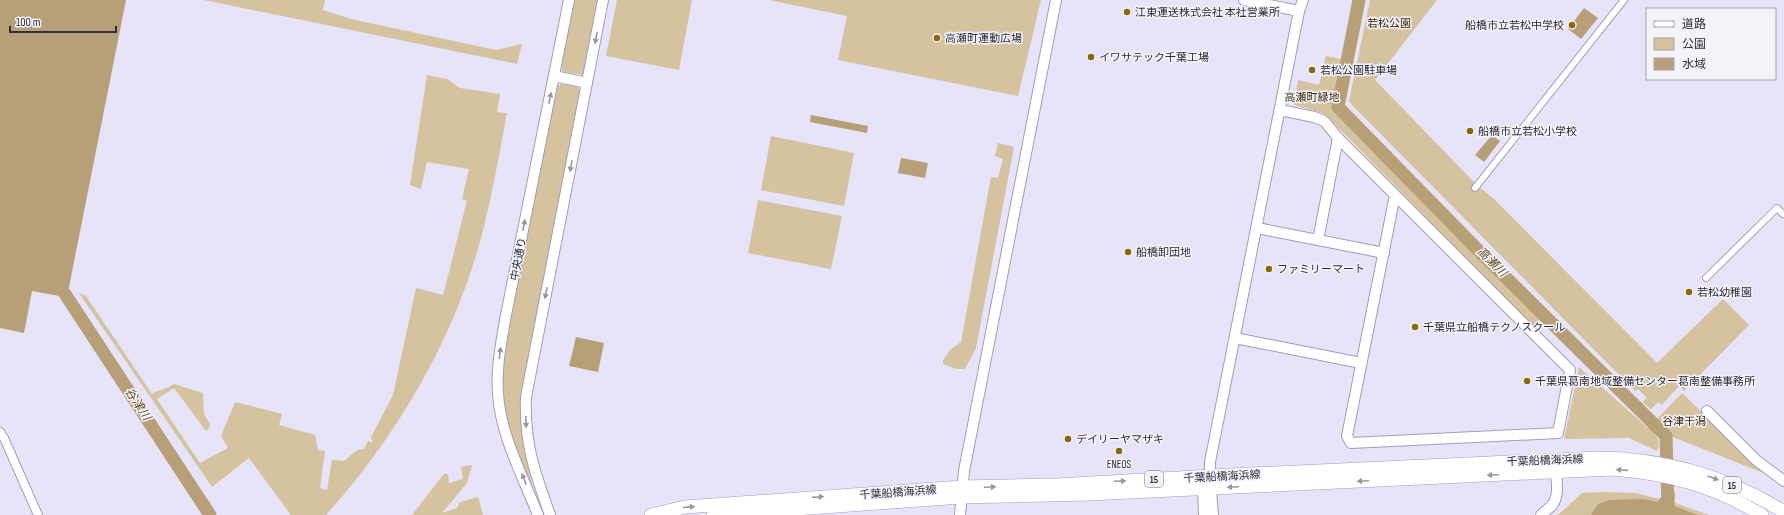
<svg xmlns="http://www.w3.org/2000/svg" width="1784" height="515" viewBox="0 0 1784 515" font-family="'Sofia Sans Condensed','Noto Sans JP',sans-serif">
<style>
.green{fill:#d5c29e}
.water{fill:#b7a077}
.lines{fill:none;stroke-linecap:round;stroke-linejoin:round}
.river{stroke:#b7a077;stroke-width:13}
.pedestrian-casing{stroke:#a19cbd;stroke-width:8}
.minor-casing{stroke:#a19cbd;stroke-width:10}
.tertiary-casing{stroke:#a19cbd;stroke-width:12}
.primary-casing{stroke:#a19cbd;stroke-width:14}
.pedestrian{stroke:#fff;stroke-width:6}
.minor{stroke:#fff;stroke-width:8}
.tertiary{stroke:#fff;stroke-width:10}
.primary{stroke:#fff;stroke-width:13}
.oneway{fill:#97969d}
.poi-dot{fill:#8c6708;stroke:#f4f3fa;stroke-width:1.5}
.labels{text-anchor:middle;stroke-width:3;stroke-linejoin:round;paint-order:stroke}
.shield{fill:#f4f3fa;stroke:#6a6874;stroke-width:1}
.shield-label{font-size:10px;font-weight:bold;fill:#2f2d3b}
.poi-label{font-size:11px;fill:#2f2d3b;stroke:#f4f3fa;text-anchor:start}
.park-label{font-size:11px;fill:#3a2905;stroke:#f4f3fa}
.street-label{font-size:11px;fill:#2f2d3b;stroke:#f4f3fa}
.water-label{font-size:12px;font-style:italic;fill:#644c19;stroke:#f4f3fa}
</style>
<rect width="100%" height="100%" fill="#e7e4f9"/>
<g class="green">
<polygon points="204,0 325,0 323,10 351,19 496,50 522,44 517,64"/>
<polygon points="573,0 599,0 584,73 583,75 563,72 560,66"/>
<polygon points="617,0 692,0 679,70 606,56"/>
<polygon points="769,0 1041,0 1018,96 838,60 847,16"/>
<polygon points="1370,0 1437,0 1375,80 1475,183 1495,200 1657,363 1723,299 1749,325 1684,391 1679,386 1662,405 1658,402 1651,409 1642,402 1647,398 1638,389 1635,391 1352,105 1349,101"/>
<polygon points="1326,56 1341,59 1332,108 1540,319 1532,326 1327,116 1322,113 1294,105 1298,80 1319,85"/>
<path d="M427 75 447 79 460 88 500 94 497 112 507 113C499 155 492 197 481 238 453 341 397 436 326 515H291L249 458 212 487 79 293 86 296 152 394C158 390 165 390 174 384L203 393 204 414 210 424 209 428 206 431 174 388 157 399 200 463 228 448 221 436 235 402 282 414 279 425 315 435 318 450 325 451 320 488 327 490 332 460 344 461 357 450 364 449 368 441 373 443 371 437 393 395 416 288 443 295 467 201 462 199 469 169 427 162 421 189 410 185Z"/>
<path d="M561 84 577 86 581 91 521 415 523 443 534 493C525 469 512 444 507 418 501 394 502 370 506 345L556 87Z"/>
<polygon points="771,136 854,153 844,206 761,190"/>
<polygon points="998,143 1014,147 976,348 965,369 957,369 943,364 943,360 951,349 961,342 991,177 998,178 1003,159 995,156"/>
<polygon points="758,200 842,216 831,269 748,253"/>
<path d="M1579 367 1648 428 1682 393 1766 474 1650 428C1656 436 1662 440 1657 451L1629 438 1564 439Z"/>
<polygon points="472,465 467,483 442,513 457,508 460,502 478,497 483,515 412,515 444,474 448,474 449,483 463,479 461,467"/>
<polygon points="1603,492 1636,493 1675,503 1709,515 1558,515 1582,493"/>
</g>
<g class="water">
<polygon points="0,0 126,0 68,292 59,296 32,291 24,333 0,328"/>
<polygon points="1584,8 1598,18 1581,39 1568,29"/>
<polygon points="811,115 868,126 867,133 810,122"/>
<polygon points="1492,135 1500,141 1484,162 1475,155"/>
<polygon points="901,158 928,163 925,178 898,173"/>
<polygon points="576,337 604,343 598,372 569,366"/>
<polygon points="1665,490 1675,493 1674,506 1698,515 1591,515 1598,504 1609,500 1643,499 1658,502"/>
</g>
<g class="lines">
<g class="river">
<polyline points="1359,0 1338,107 1477,249 1666,436 1668,508 1662,515"/>
<polyline points="65,294 210,515"/>
</g>
<g class="pedestrian-casing">
<g id="pedestrian">
<polyline points="1475,188 1624,0"/>
<polyline points="1706,278 1777,208 1783,214"/>
</g>
</g>
<g class="minor-casing">
<polyline id="minor" points="0,432 4,438 38,515"/>
</g>
<g class="tertiary-casing">
<g id="tertiary">
<polyline points="1244,0 1299,11"/>
<polyline points="554,76 587,83"/>
<polyline points="1280,110 1314,117 1322,120 1326,123 1338,138 1570,370 1558,433 1351,443 1347,436 1395,195"/>
<polyline points="1257,228 1384,253"/>
<polyline points="1318,240 1338,138"/>
<polyline points="1235,338 1361,363"/>
<polyline points="1707,411 1756,460 1784,481"/>
<path d="M538 515C523 477 500 434 498 393 496 369 501 344 505 320L569 0"/>
<path d="M550 515C535 473 524 443 526 397L603 0"/>
<polyline points="960,515 964,471 1056,0"/>
<polyline points="1204,515 1203,488 1205,483"/>
<path d="M1213 515C1212 497 1209 480 1210 462L1299 11 1303 0"/>
<path d="M1541 515C1545 511 1550 508 1553 504 1560 494 1556 477 1555 465"/>
</g>
</g>
<g class="primary-casing">
<g id="primary">
<path d="M651 515 685 507 962 487 1057 485 1230 475 1599 458C1665 459 1728 477 1784 512"/>
<path d="M713 515 961 497 1089 494 1612 469C1668 473 1714 486 1762 515"/>
</g>
</g>
<use href="#pedestrian" class="pedestrian"/>
<use href="#minor" class="minor"/>
<use href="#tertiary" class="tertiary"/>
<use href="#primary" class="primary"/>
</g>
<defs><path id="oneway-solid" d="M-6-.8H1V-3.2L6.5 0L1 3.2V.8H-6Z"/></defs>
<g class="oneway">
<use href="#oneway-solid" transform="translate(596 38) rotate(101)"/>
<use href="#oneway-solid" transform="translate(550 98) rotate(-79)"/>
<use href="#oneway-solid" transform="translate(571 166) rotate(101)"/>
<use href="#oneway-solid" transform="translate(524 225) rotate(-79)"/>
<use href="#oneway-solid" transform="translate(546 293) rotate(101)"/>
<use href="#oneway-solid" transform="translate(500 353) rotate(-83)"/>
<use href="#oneway-solid" transform="translate(526 422) rotate(89)"/>
<use href="#oneway-solid" transform="translate(1622 470) rotate(-176)"/>
<use href="#oneway-solid" transform="translate(1493 475) rotate(178)"/>
<use href="#oneway-solid" transform="translate(1713 478) rotate(20)"/>
<use href="#oneway-solid" transform="translate(524 479) rotate(-111)"/>
<use href="#oneway-solid" transform="translate(1120 481) rotate(-3)"/>
<use href="#oneway-solid" transform="translate(1363 481) rotate(177)"/>
<use href="#oneway-solid" transform="translate(990 487) rotate(-2)"/>
<use href="#oneway-solid" transform="translate(1233 487) rotate(177)"/>
<use href="#oneway-solid" transform="translate(818 497) rotate(-4)"/>
<use href="#oneway-solid" transform="translate(689 507) rotate(-5)"/>
</g>
<g class="poi-dot">
<circle cx="1127" cy="12" r="4"/>
<circle cx="1572" cy="25" r="4"/>
<circle cx="937" cy="38" r="4"/>
<circle cx="1091" cy="57" r="4"/>
<circle cx="1312" cy="70" r="4"/>
<circle cx="1470" cy="131" r="4"/>
<circle cx="1128" cy="252" r="4"/>
<circle cx="1269" cy="269" r="4"/>
<circle cx="1689" cy="292" r="4"/>
<circle cx="1415" cy="327" r="4"/>
<circle cx="1527" cy="381" r="4"/>
<circle cx="1068" cy="439" r="4"/>
<circle cx="1119" cy="451" r="4"/>
</g>
<g class="labels">
<g class="shield">
<rect x="1145" y="471" width="18" height="16" rx="3"/>
<rect x="1723" y="477" width="18" height="16" rx="3"/>
</g>
<g class="shield-label">
<text x="1154" y="483">15</text>
<text x="1732" y="489">15</text>
</g>
<g class="poi-label">
<text x="1135" y="16">江東運送株式会社 本社営業所</text>
<text x="1564" y="29" text-anchor="end">船橋市立若松中学校</text>
<text x="945" y="42">高瀬町運動広場</text>
<text x="1099" y="61">イワサテック千葉工場</text>
<text x="1320" y="74">若松公園駐車場</text>
<text x="1478" y="135">船橋市立若松小学校</text>
<text x="1136" y="256">船橋卸団地</text>
<text x="1277" y="273">ファミリーマート</text>
<text x="1697" y="296">若松幼稚園</text>
<text x="1423" y="331">千葉県立船橋テクノスクール</text>
<text x="1535" y="385">千葉県葛南地域整備センター葛南整備事務所</text>
<text x="1076" y="443">デイリーヤマザキ</text>
<text x="1119" y="468" text-anchor="middle">ENEOS</text>
</g>
<g class="park-label">
<text x="1389" y="27">若松公園</text>
<text x="1312" y="101">高瀬町緑地</text>
<text x="1684" y="425">谷津干潟</text>
</g>
<g class="street-label">
<text transform="translate(518 259) rotate(-79)" y="4">中央通り</text>
<text transform="translate(1545 460) rotate(-2)" y="4">千葉船橋海浜線</text>
<text transform="translate(1222 476) rotate(-3)" y="4">千葉船橋海浜線</text>
<text transform="translate(898 492) rotate(-4)" y="4">千葉船橋海浜線</text>
</g>
<g class="water-label">
<text transform="translate(1492 262) rotate(45)" y="4">高瀬川</text>
<text transform="translate(138 404) rotate(57)" y="4">谷津川</text>
</g>
</g>
<rect x="1646" y="8" width="130" height="72" fill="#f4f3fa" stroke="#a5a4ae"/>
<rect x="1654" y="21" width="20" height="6" fill="#ffffff" stroke="#a5a4ae"/>
<text x="1682" y="28" font-size="12" fill="#2f2d3b">道路</text>
<rect x="1654" y="38" width="20" height="12" fill="#d5c29e" stroke="#a5a4ae"/>
<text x="1682" y="48" font-size="12" fill="#2f2d3b">公園</text>
<rect x="1654" y="58" width="20" height="12" fill="#b7a077" stroke="#a5a4ae"/>
<text x="1682" y="68" font-size="12" fill="#2f2d3b">水域</text>
<path d="M10 26v6h106v-6" fill="none" stroke="#2f2d3b" stroke-width="2"/>
<text x="16" y="26" font-size="12" fill="#2f2d3b" stroke="#f4f3fa" stroke-width="3" paint-order="stroke">100 m</text>
</svg>
